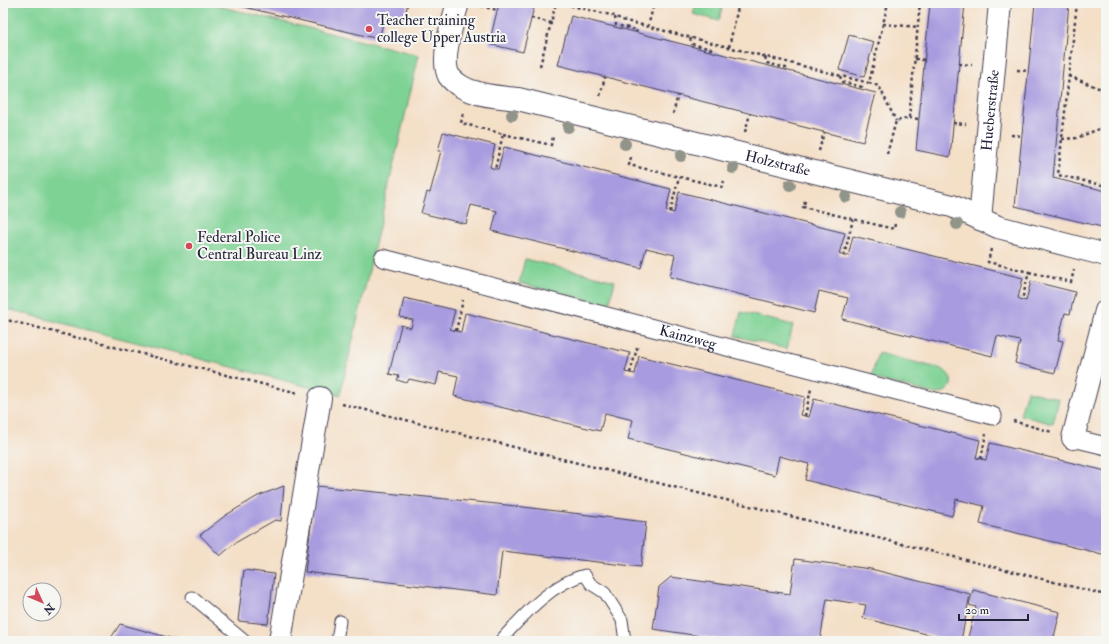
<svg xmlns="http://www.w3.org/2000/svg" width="1109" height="644" viewBox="0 0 1109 644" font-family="'IM FELL Double Pica',serif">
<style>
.green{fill:#7ed294;stroke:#507a68}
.building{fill:#a89bdf}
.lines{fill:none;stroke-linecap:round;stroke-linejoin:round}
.service-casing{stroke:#423e50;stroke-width:13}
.pedestrian-casing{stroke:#423e50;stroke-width:19}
.minor-casing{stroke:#423e50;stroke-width:24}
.path{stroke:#423e50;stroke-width:2.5;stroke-dasharray:3 3;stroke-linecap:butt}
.service{stroke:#fff;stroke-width:11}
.pedestrian{stroke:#fff;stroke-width:17}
.minor{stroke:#fff;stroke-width:22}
.tree{fill:#909489}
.poi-dot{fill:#d1495b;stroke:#f6f6f2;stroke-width:1.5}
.labels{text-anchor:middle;stroke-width:4;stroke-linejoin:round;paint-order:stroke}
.poi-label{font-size:15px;fill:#22223b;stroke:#f6f6f2;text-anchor:start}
.street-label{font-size:15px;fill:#22223b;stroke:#f6f6f2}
</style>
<rect width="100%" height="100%" fill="#f6f6f2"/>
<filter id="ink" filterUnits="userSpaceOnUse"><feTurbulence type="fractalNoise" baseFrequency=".025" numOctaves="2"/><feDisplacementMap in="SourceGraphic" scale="8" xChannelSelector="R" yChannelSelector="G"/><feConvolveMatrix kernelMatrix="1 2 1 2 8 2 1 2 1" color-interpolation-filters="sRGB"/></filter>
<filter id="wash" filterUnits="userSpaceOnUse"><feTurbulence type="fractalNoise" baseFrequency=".012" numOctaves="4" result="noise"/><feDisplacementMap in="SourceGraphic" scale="16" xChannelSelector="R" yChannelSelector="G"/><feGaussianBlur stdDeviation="0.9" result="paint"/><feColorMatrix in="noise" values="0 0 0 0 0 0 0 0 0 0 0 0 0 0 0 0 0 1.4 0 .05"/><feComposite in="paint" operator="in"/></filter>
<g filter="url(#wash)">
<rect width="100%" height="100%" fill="#f4dfc7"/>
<g class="green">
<polygon points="3,3 206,3 419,55 340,395 3,308"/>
<polygon points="696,3 723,3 719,21 693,14"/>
<polygon points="525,259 615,281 609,305 519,283"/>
<polygon points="741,312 793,325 787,349 735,336"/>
<path d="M878 353 942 369C958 378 952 394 935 394L871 378Z"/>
<polygon points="1027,391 1059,399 1053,424 1020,415"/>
</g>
<g id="blocks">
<g class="building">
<polygon points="227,3 408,3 404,20 385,16 379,39"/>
<polygon points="499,3 535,3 523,52 489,44"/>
<polygon points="930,3 965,3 950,157 916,150"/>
<polygon points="1035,3 1069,3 1053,178 1106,191 1106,228 1015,206"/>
<polygon points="571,16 876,93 863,142 558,65"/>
<polygon points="849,35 874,42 864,77 839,70"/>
<polygon points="443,132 495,145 490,167 495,169 498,169 504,147 671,189 666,211 674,213 679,192 845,233 839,254 844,256 848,256 853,236 1023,278 1018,298 1022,300 1026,301 1031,281 1075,292 1070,314 1065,313 1058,340 1063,341 1055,373 1015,363 1020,341 997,336 992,356 842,319 848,298 819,291 814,313 670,277 675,255 646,248 641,268 492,231 497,211 471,205 466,224 421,213 427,192 430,193 441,151 438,151"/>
<polygon points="404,298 455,310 450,329 456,331 461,332 465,313 630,353 625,372 635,374 639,356 805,397 800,415 809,417 814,399 980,440 976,458 986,460 990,443 1106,471 1106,555 980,524 984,506 956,499 952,516 805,480 809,464 779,456 775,475 628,439 633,420 605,413 600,431 454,396 458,376 439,372 436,385 409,379 407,383 397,380 399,376 389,374 401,325 411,328 413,320 400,317"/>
<polygon points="284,486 281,521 275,520 261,528 235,543 220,556 200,535 226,515 258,496"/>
<polygon points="316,486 507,505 646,522 641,567 502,551 497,595 305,572"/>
<polygon points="795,559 871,569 970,594 961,641 954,641 863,618 866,605 827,599 820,641 720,641 720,639 653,629 659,587 671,577 790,594"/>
<polygon points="244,570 274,574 268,624 238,621"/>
<polygon points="973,590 1060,612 1053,641 967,641 976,607 969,605"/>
<polygon points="120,624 181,641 109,641"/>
</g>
</g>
</g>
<g filter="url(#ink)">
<use href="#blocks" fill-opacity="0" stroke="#423e50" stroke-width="1"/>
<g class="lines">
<g class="service-casing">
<g id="service">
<polyline points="192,597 245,641"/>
<polyline points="337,641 340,621"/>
<path d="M500 641C522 617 551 583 585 575L591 584 605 593 622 620 625 641"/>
</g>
</g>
<g class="pedestrian-casing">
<g id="pedestrian">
<path id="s1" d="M383 258 993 416"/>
<polyline points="1073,438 1106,446"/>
</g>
</g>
<g class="minor-casing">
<g id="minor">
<path id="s2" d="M458 3C453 20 440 60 449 76 455 84 466 90 475 92 488 97 504 97 518 99L952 206 998 227 1106 255"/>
<path id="s3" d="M980 219 1000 3"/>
<polyline points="1073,438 1106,311"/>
<polyline points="280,641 320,398"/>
</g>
</g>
<g class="path">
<polyline points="559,3 615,16 622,20 869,83 888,3"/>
<polyline points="1024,3 1035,4"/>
<polyline points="1077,3 1058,175 1106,186"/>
<polyline points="481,6 497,10"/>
<polyline points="615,17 616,25 637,30 636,32"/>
<polyline points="531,18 551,23"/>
<polyline points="883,24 918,27"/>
<polyline points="648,27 654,3"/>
<polyline points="690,38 692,44 711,49 710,51"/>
<polyline points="729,47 739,3"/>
<polyline points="765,57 767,63 786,68 786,70"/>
<polyline points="915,59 925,60"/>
<polyline points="959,64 972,65"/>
<polyline points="540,66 556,3"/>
<polyline points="1017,70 1028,71"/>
<polyline points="840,76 842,82 862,87 861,89"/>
<polyline points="1069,76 1106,91"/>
<polyline points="869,83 879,86 896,121"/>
<polyline points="600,96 605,77"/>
<polyline points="463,114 461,123 503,134 495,169"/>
<polyline points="673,114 678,95"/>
<polyline points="909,118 919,119"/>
<polyline points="953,123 966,124"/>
<polyline points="745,132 750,114"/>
<polyline points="503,134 551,145 553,137"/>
<polyline points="1011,135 1022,136"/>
<polyline points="1062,139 1077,138 1106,126"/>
<polyline points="819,151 824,132"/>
<polyline points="887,154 896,121 909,118 920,3"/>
<polyline points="631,157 629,165 722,187 724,181"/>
<polyline points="805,201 803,207 894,229 895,224"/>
<polyline points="670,212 679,177"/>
<polyline points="991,249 988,262 1029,272 1022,300"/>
<polyline points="844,256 853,219"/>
<polyline points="1029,272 1071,282 1074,270"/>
<polyline points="3,319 298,393"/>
<polyline points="456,331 463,300"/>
<polyline points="630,373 638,345"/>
<polyline points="342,404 1106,595"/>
<polyline points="805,416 811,389"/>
<polyline points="1013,421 1052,432"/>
<polyline points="981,459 986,434"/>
</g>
<use href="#service" class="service"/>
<use href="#pedestrian" class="pedestrian"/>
<use href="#minor" class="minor"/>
</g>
<g class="tree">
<circle cx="512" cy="115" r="6"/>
<circle cx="568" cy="127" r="6"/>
<circle cx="625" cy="144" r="6"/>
<circle cx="681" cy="156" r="6"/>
<circle cx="733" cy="168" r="6"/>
<circle cx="790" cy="185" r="6"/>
<circle cx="846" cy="197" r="6"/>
<circle cx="900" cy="212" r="6"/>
<circle cx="957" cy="224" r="6"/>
</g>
</g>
<g class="poi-dot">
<circle cx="369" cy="29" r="4"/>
<circle cx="189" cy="246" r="4"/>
</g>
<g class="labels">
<g class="poi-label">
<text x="377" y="25">Teacher training<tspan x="377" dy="17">college Upper Austria</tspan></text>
<text x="197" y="242">Federal Police<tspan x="197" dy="17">Central Bureau Linz</tspan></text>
</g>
<g class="street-label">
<text dy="5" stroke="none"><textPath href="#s3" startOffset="109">Hueberstraße</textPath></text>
<text dy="5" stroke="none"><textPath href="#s2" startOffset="417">Holzstraße</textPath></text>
<text dy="5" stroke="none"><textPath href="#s1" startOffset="315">Kainzweg</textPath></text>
</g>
</g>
<rect width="1109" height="644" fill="none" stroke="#f6f6f2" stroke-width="16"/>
<g transform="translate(42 602) rotate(134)"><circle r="19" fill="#f6f6f2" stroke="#a1a1a9"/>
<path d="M0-3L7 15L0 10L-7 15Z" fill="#d1495b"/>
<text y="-6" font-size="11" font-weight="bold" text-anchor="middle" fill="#22223b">N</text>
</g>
<path d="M959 614v6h69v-6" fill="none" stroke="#22223b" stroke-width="2"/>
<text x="965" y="614" font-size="12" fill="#22223b" stroke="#f6f6f2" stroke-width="3" paint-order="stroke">20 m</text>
</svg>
